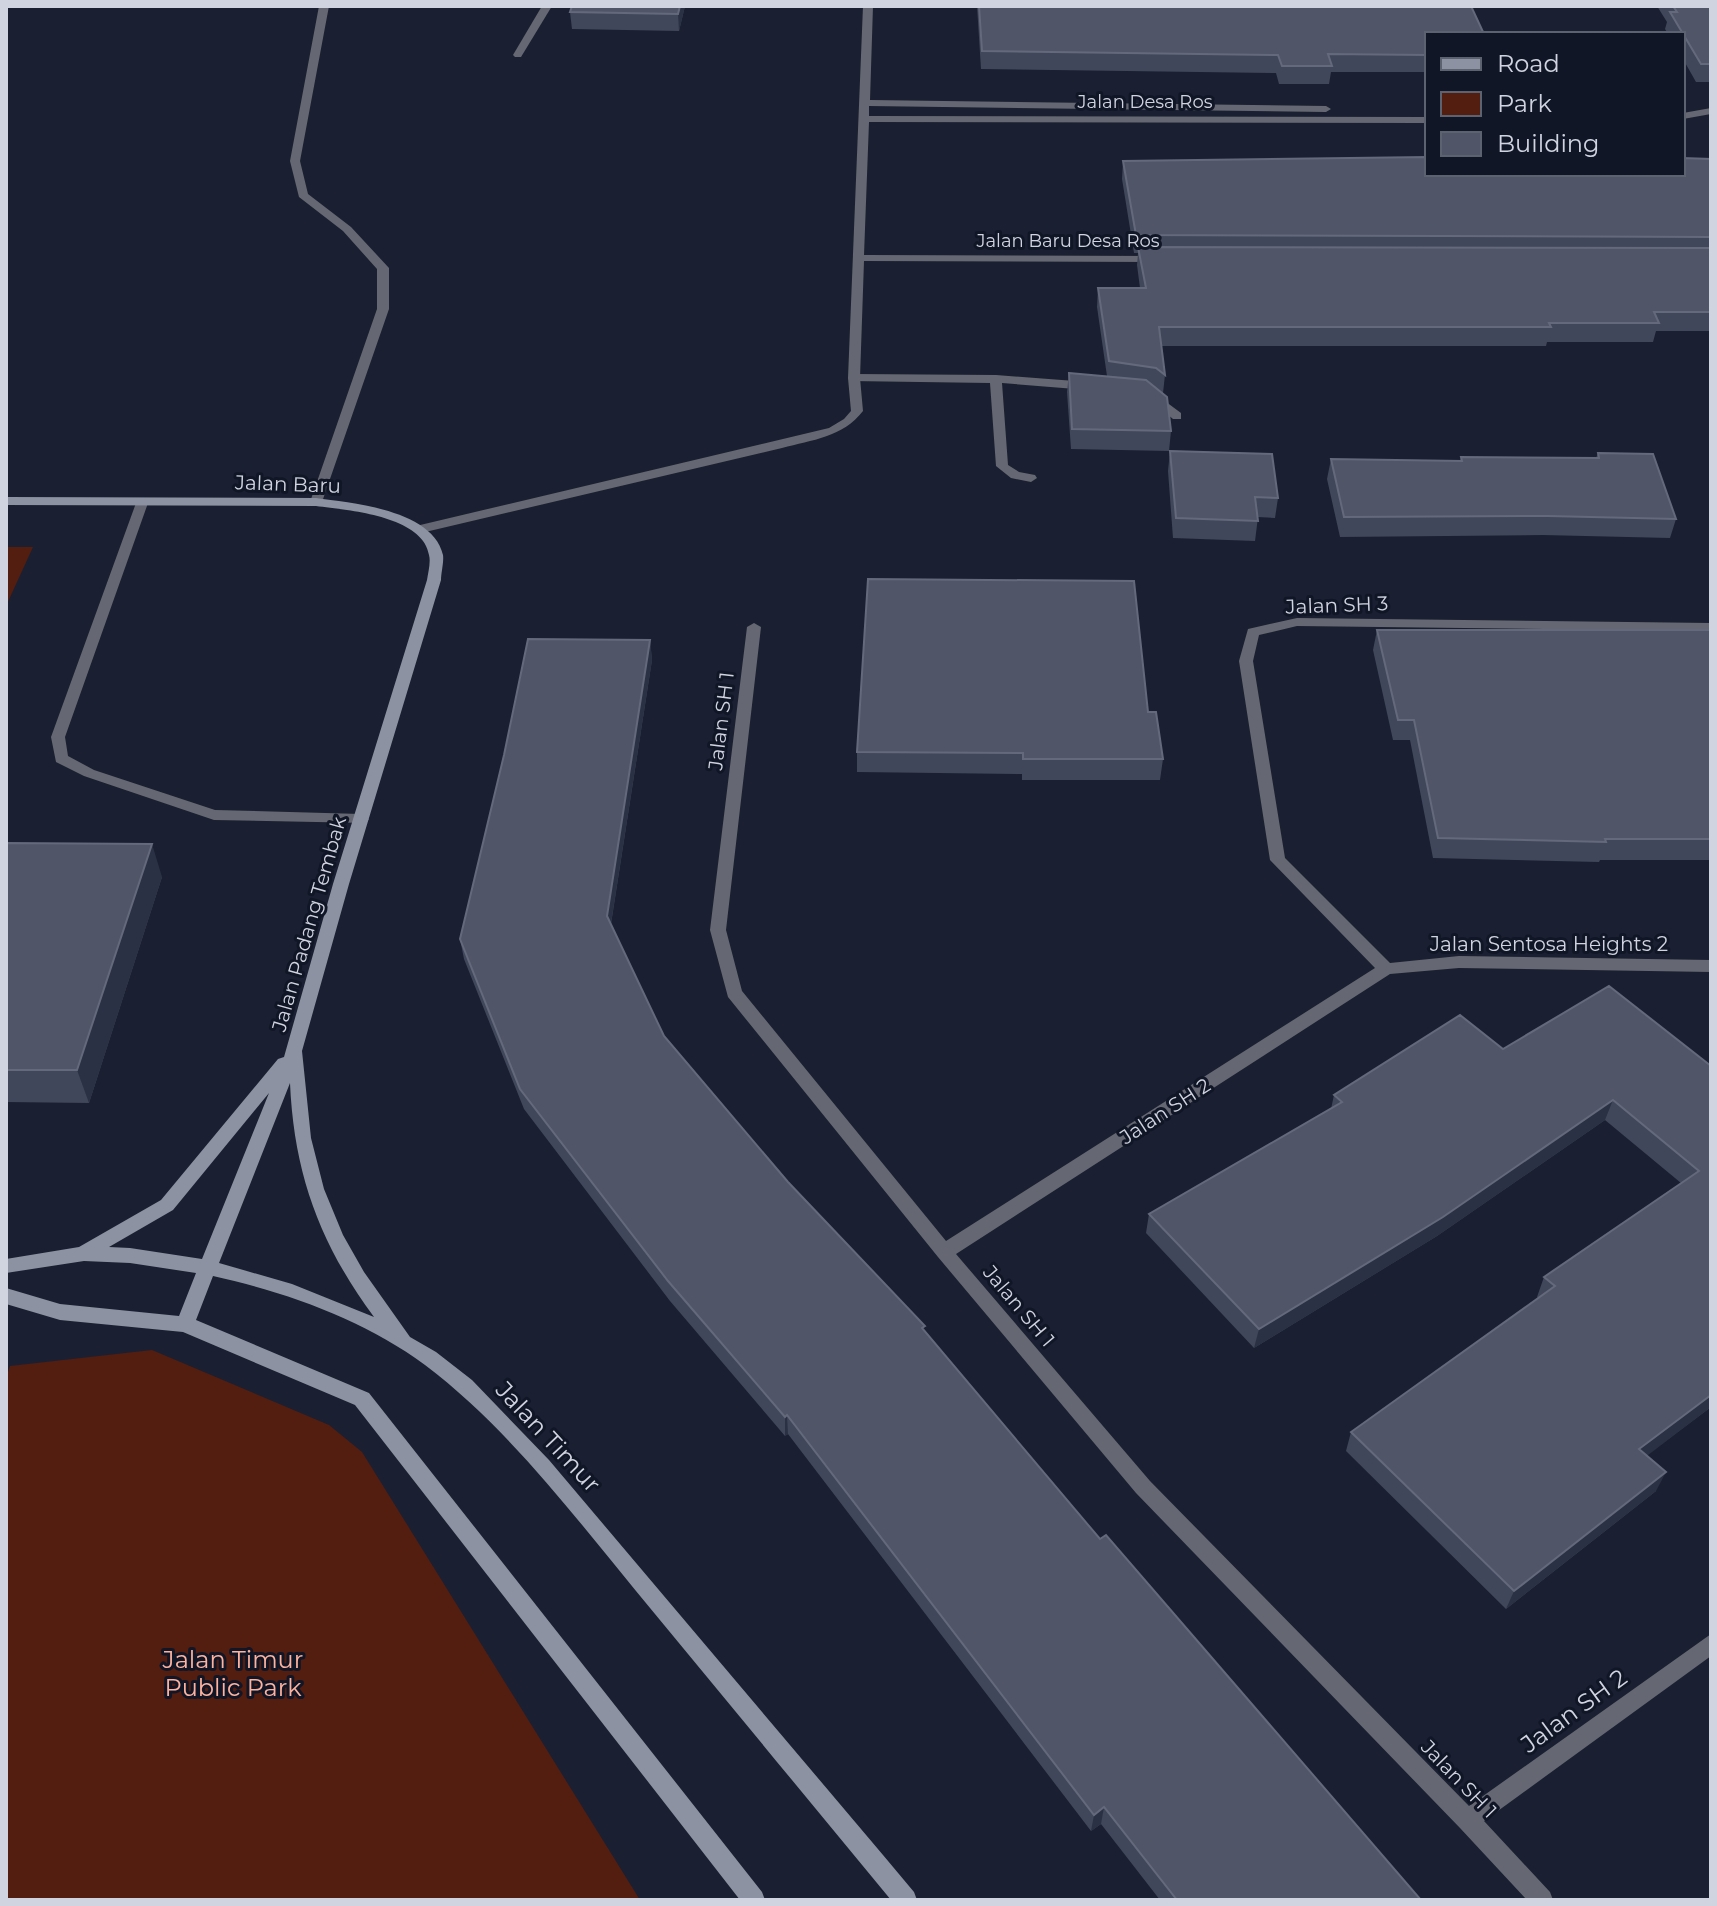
<svg xmlns="http://www.w3.org/2000/svg" width="1717" height="1906" viewBox="0 0 1717 1906" font-family="Montserrat,sans-serif">
<style>
.green{fill:#531d10}
.lines{fill:none;stroke-linecap:round;stroke-linejoin:round}
.lane{fill:#656872;fill-rule:evenodd}
.street{fill:#656872;fill-rule:evenodd}
.secondary{fill:#8c92a1;fill-rule:evenodd}
.wall{fill:#41475a}
.shaded-wall{fill:#2b3144}
.building{fill:#505668;stroke:#646a7b;stroke-width:2}
.labels{text-anchor:middle;stroke-width:6;stroke-linejoin:round;paint-order:stroke}
.far-street-label{font-size:18px;fill:#d0d4e0;stroke:#111627}
.street-label{font-size:20px;fill:#d0d4e0;stroke:#111627}
.near-street-label{font-size:24px;fill:#d0d4e0;stroke:#111627}
.near-park-label{font-size:24px;fill:#ffb39f;stroke:#111627}
</style>
<rect width="100%" height="100%" fill="#1a2031"/>
<g class="green">
<polygon points="6,547 33,547 6,606"/>
<polygon points="152,1350 329,1425 362,1452 640,1900 6,1900 6,1378 10,1366"/>
</g>
<g class="lines">
<g class="lane">
<polygon points="542,6 552,6 521,57 515,57 513,55"/>
<polygon points="854,374 996,375 1088,382 1094,386 1088,390 1002,383 1008,465 1019,472 1035,475 1037,478 1031,482 1011,478 996,466 990,383 850,381 848,378"/>
<polygon points="1154,393 1181,413 1181,419 1173,419 1150,400 1148,397"/>
<polygon points="142,499 148,503 65,737 68,756 94,770 215,810 361,814 369,819 366,823 214,820 84,776 56,762 51,737 136,503"/>
</g>
<g class="street">
<polygon points="319,6 329,6 300,161 308,194 351,227 389,268 389,309 322,502 316,506 310,502 377,309 377,269 343,231 299,197 290,161"/>
<path d="M863 6H873L870 100 1326 106 1331 109 1326 112 869 106V116L1427 117V123L869 122 864 255 1156 256 1162 259 1156 262 864 261 860 378 863 411C843 437 812 440 782 448L421 533 416 532V526L829 428 844 419 851 411 848 378Z"/>
<polygon points="1711,108 1711,114 1683,119 1683,113"/>
<polygon points="1297,618 1711,623 1711,631 1297,626 1259,635 1253,661 1285,858 1390,963 1459,956 1711,960 1711,972 1459,968 1390,974 956,1254 1150,1481 1469,1806 1711,1634 1711,1656 1484,1821 1550,1892 1553,1900 1527,1900 1460,1828 1136,1493 938,1257 728,997 710,930 747,627 754,623 761,627 726,930 742,991 946,1241 1375,968 1270,860 1239,661 1248,629"/>
</g>
<path class="secondary" d="M6 497 316 498C353 503 433 510 443 555 444 562 441 573 441 580L349 884 302 1051 311 1138 324 1189 343 1235 364 1272 410 1337 436 1352 472 1380 549 1460 883 1855 914 1892 917 1900H891C806 1797 721 1694 636 1591 571 1512 507 1427 425 1365 365 1320 286 1292 213 1276L196 1320 369 1393 762 1892 765 1900H740L355 1405 183 1332 60 1320 6 1304V1288L60 1304 179 1316 196 1273 130 1263 84 1261 6 1273V1259L79 1247 161 1200 278 1059 284 1057 333 884 427 580C428 573 431 562 429 555 423 516 348 510 316 506L6 505ZM290 1083C294 1174 320 1244 374 1317L292 1284 219 1263ZM269 1093 202 1259 130 1248 109 1247 173 1210Z"/>
</g>
<g class="wall">
<polygon points="572,6 685,6 679,31 572,29 570,12"/>
<polygon points="977,6 1471,6 1427,34 1427,72 1331,72 1329,84 1279,84 1276,73 981,69"/>
<polygon points="1657,6 1711,6 1711,82 1696,82 1683,59 1683,34 1668,34 1665,29 1667,22"/>
<polygon points="1711,159 1711,331 1656,331 1653,342 1547,342 1546,346 1161,346 1165,375 1163,393 1171,431 1169,451 1071,449 1067,392 1069,373 1107,376 1097,307 1098,288 1140,288 1137,265 1138,253 1134,253 1122,179 1123,161"/>
<polygon points="1170,451 1278,498 1275,518 1258,517 1255,541 1173,538 1168,471"/>
<polygon points="1598,453 1676,519 1670,538 1543,535 1340,537 1327,479 1331,459 1460,461 1461,457 1596,458"/>
<polygon points="1377,630 1711,630 1711,860 1600,860 1599,862 1433,858 1410,740 1393,740 1373,650"/>
<polygon points="650,640 652,660 611,924 664,1036 788,1182 925,1331 1100,1539 1421,1900 1160,1900 1101,1824 1091,1831 788,1434 785,1436 670,1301 524,1109 464,959 460,939"/>
<polygon points="1148,712 1163,759 1160,780 1022,780 1022,774 857,772 857,752"/>
<polygon points="6,843 162,877 89,1103 6,1102"/>
<polygon points="1503,1049 1711,1066 1711,1407 1647,1455 1656,1491 1506,1609 1346,1451 1351,1432 1539,1298 1537,1297 1544,1277 1681,1183 1605,1120 1437,1236 1254,1348 1146,1233 1149,1214 1331,1109 1334,1095"/>
</g>
<g class="shaded-wall">
<polygon points="680,6 685,6 679,31 678,14"/>
<polygon points="650,640 652,660 609,936 607,916"/>
<polygon points="152,844 162,877 89,1103 77,1070"/>
<polygon points="1613,1100 1605,1120 1437,1236 1254,1348 1259,1329"/>
<polygon points="1711,1395 1711,1407 1631,1468 1639,1449"/>
<polygon points="787,1415 788,1434 785,1436 785,1417"/>
<polygon points="1666,1472 1656,1491 1506,1609 1514,1591"/>
<polygon points="1104,1807 1101,1824 1091,1831 1094,1815"/>
</g>
<g class="building">
<polygon points="572,6 680,6 678,14 570,12"/>
<polygon points="979,6 1471,6 1484,34 1427,34 1427,55 1328,54 1332,66 1282,66 1278,55 982,51"/>
<polygon points="1673,6 1711,6 1711,64 1701,64 1670,12 1677,12"/>
<polygon points="1427,157 1427,174 1683,174 1683,158 1711,159 1711,237 1136,235 1123,161"/>
<polygon points="1138,247 1711,248 1711,312 1654,312 1659,323 1549,323 1551,327 1159,327 1165,375 1156,368 1109,361 1098,288 1146,288"/>
<polygon points="1069,373 1146,380 1167,397 1171,431 1072,429"/>
<polygon points="1170,451 1272,454 1278,498 1255,497 1258,521 1176,518"/>
<polygon points="1598,453 1653,454 1676,519 1548,516 1344,517 1331,459 1462,461 1461,457 1599,458"/>
<polygon points="868,579 1134,581 1148,712 1156,712 1163,759 1023,759 1023,753 857,752"/>
<polygon points="1377,630 1711,630 1711,839 1605,839 1606,842 1438,838 1414,720 1398,720"/>
<polygon points="528,639 650,640 607,916 664,1036 788,1182 925,1326 922,1328 1100,1539 1106,1535 1421,1900 1177,1900 1104,1807 1094,1815 787,1415 785,1417 668,1281 520,1089 460,939 504,755"/>
<polygon points="6,843 152,844 77,1070 6,1070"/>
<polygon points="1609,986 1711,1066 1711,1395 1639,1449 1666,1472 1514,1591 1351,1432 1555,1286 1544,1277 1699,1171 1613,1100 1443,1217 1259,1329 1149,1214 1342,1102 1334,1095 1460,1015 1503,1049"/>
</g>
<g class="labels">
<g class="far-street-label">
<text x="1145" y="108">Jalan Desa Ros</text>
<text x="1068" y="247">Jalan Baru Desa Ros</text>
</g>
<g class="street-label">
<text transform="translate(288 484) rotate(2)" y="7">Jalan Baru</text>
<text transform="translate(1337 605) rotate(-2)" y="7">Jalan SH 3</text>
<text transform="translate(721 721) rotate(-83)" y="7">Jalan SH 1</text>
<text transform="translate(309 924) rotate(-74)" y="7">Jalan Padang Tembak</text>
<text x="1549" y="951">Jalan Sentosa Heights 2</text>
<text transform="translate(1165 1111) rotate(-33)" y="7">Jalan SH 2</text>
<text transform="translate(1019 1306) rotate(50)" y="7">Jalan SH 1</text>
<text transform="translate(1459 1779) rotate(46)" y="7">Jalan SH 1</text>
</g>
<g class="near-street-label">
<text transform="translate(548 1437) rotate(47)" y="8">Jalan Timur</text>
<text transform="translate(1574 1711) rotate(-36)" y="8">Jalan SH 2</text>
</g>
<g class="near-park-label">
<text x="233" y="1668">Jalan Timur<tspan x="233" dy="28">Public Park</tspan></text>
</g>
</g>
<rect width="1717" height="1906" fill="none" stroke="#d0d4e0" stroke-width="16"/>
<rect x="1425" y="32" width="260" height="144" fill="#111627" stroke="#5d6271" stroke-width="2"/>
<rect x="1441" y="58" width="40" height="12" fill="#8c92a1" stroke="#5d6271" stroke-width="2"/>
<text x="1497" y="72" font-size="24" fill="#d0d4e0">Road</text>
<rect x="1441" y="92" width="40" height="24" fill="#531d10" stroke="#5d6271" stroke-width="2"/>
<text x="1497" y="112" font-size="24" fill="#d0d4e0">Park</text>
<rect x="1441" y="132" width="40" height="24" fill="#505668" stroke="#5d6271" stroke-width="2"/>
<text x="1497" y="152" font-size="24" fill="#d0d4e0">Building</text>
</svg>
